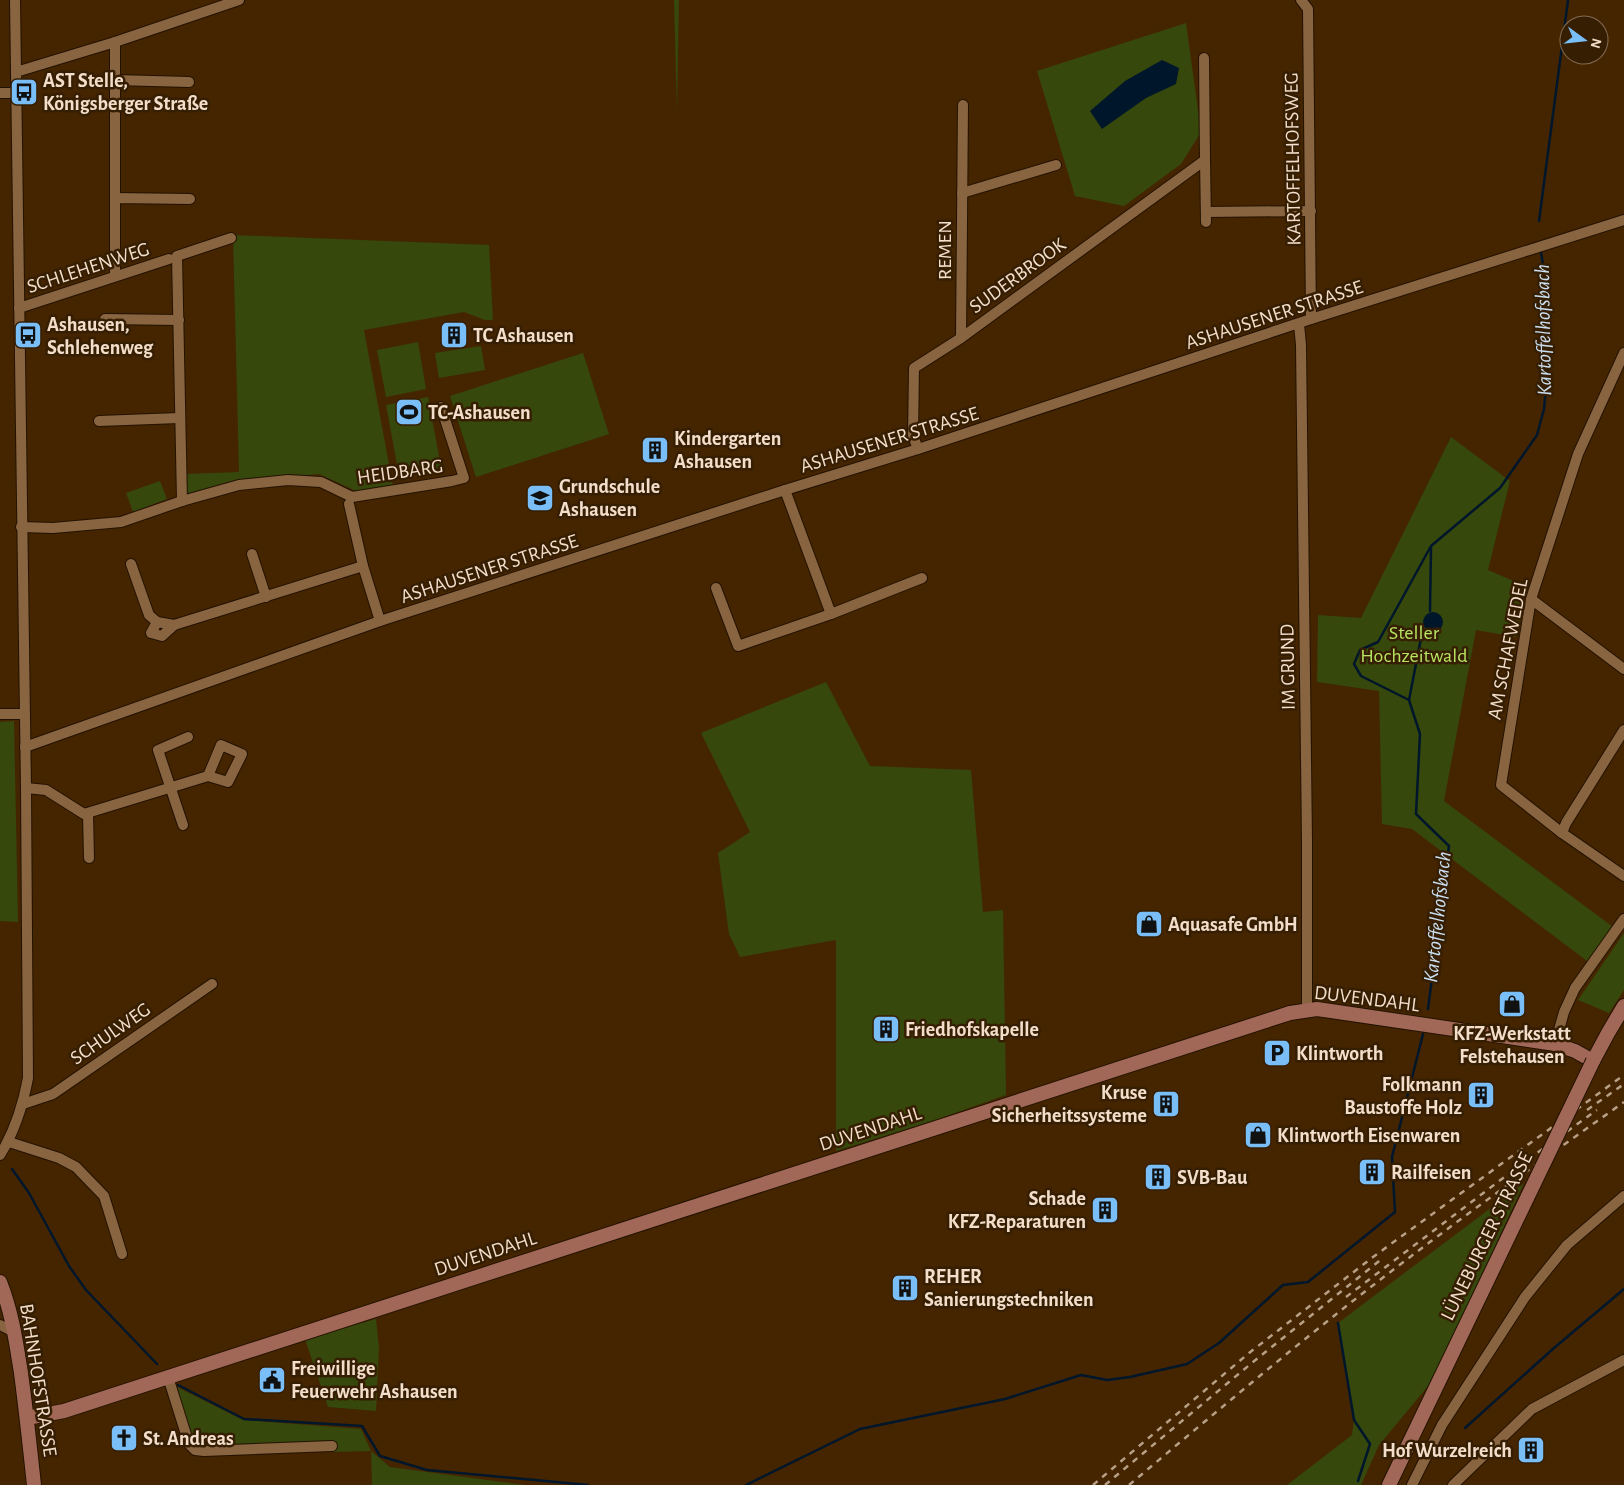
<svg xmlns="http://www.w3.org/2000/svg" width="1624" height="1485" viewBox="0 0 1624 1485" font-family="'Alegreya Sans',sans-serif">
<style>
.green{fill:#36480c}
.water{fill:#00162b}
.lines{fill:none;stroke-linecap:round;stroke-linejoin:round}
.stream{stroke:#00162b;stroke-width:2.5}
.street-casing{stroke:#231201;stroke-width:12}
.secondary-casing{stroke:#231201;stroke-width:16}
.street{stroke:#886440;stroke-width:10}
.secondary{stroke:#a26857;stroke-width:14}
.rail{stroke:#b8a086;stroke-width:2.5;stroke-dasharray:6 6;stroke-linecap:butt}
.secondary-bridge-casing{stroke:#231201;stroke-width:16;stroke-linecap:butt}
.secondary-bridge{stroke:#a26857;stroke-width:14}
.labels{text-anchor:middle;stroke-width:5;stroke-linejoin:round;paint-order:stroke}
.poi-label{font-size:20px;font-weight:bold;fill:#f3decb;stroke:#361e02;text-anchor:start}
.street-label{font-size:20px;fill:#f3decb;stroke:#361e02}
.park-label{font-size:20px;fill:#b7e461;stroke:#361e02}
.water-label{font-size:21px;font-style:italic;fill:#cbe0f2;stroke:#361e02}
</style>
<rect width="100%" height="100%" fill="#452500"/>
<g class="green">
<polygon points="674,0 679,0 677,112"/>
<polygon points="1186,23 1201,132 1181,164 1124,206 1075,196 1037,71"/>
<polygon points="233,235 489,245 493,320 485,320 464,312 364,330 393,486 356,491 319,474 239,482 186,495 185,474 239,472"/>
<polygon points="418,342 426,389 386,397 377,350"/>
<polygon points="481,346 485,370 439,378 435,353"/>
<polygon points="583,353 609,434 476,477 450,396"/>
<polygon points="428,397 441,467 399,475 386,405"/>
<polygon points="1451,437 1510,481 1488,570 1525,586 1516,637 1476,630 1444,801 1613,927 1587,961 1412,829 1382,824 1379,691 1317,682 1318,615 1361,618"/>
<polygon points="160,481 167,499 133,512 126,493"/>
<polygon points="826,682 870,766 971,770 983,912 1003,910 1006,1095 935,1120 836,1151 836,940 740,957 729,934 718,853 750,832 701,733"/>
<polygon points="14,721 18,922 0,921 0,722"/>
<polygon points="1624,933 1624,990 1609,1013 1578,1000"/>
<polygon points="1524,1183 1433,1380 1379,1445 1361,1485 1287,1485 1352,1435 1354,1419 1338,1323"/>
<polygon points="376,1319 379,1348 376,1411 328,1407 305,1339"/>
<polygon points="177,1387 243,1420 361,1429 371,1451 390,1467 525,1485 372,1485 371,1451 333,1452 333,1442 203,1448 192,1441"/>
</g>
<g class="water">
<polygon points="1162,60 1179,68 1176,84 1146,98 1102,129 1090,111 1125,81"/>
<circle cx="1433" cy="622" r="10"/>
</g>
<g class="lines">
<g class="stream">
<polyline points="1539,221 1568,0"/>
<polyline points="1430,611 1431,547"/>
<polyline points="1409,700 1423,628"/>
<polyline points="1428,1009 1449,846 1416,814 1420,734 1409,700 1361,676 1354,664 1360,650 1378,642 1431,546 1500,488 1537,435 1544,409 1548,366 1546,284 1541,252"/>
<polyline points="12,1169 29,1193 69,1266 86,1290 157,1364"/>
<polyline points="1338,1323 1354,1420 1370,1444 1358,1481"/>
<polyline points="178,1385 244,1419 362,1426 380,1456 427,1470 588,1485"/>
<polyline points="1465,1428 1554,1348 1624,1289"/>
<polyline points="746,1485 860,1429 1005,1399 1081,1375 1107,1380 1130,1377 1187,1364 1219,1343 1283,1285 1308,1282 1395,1212 1392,1157 1423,1034"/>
</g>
<g class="street-casing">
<g id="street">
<polyline points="1301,0 1308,9 1311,319"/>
<polyline points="115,42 115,80 189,82"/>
<polyline points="16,72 115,42 239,0"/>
<polyline points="115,80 115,198"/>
<polyline points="0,93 17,93"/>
<polyline points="1205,160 1206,222"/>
<polyline points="962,193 1056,165"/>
<polyline points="1206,212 1311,211"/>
<polyline points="115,275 115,198 190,199"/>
<polyline points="19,308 169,259"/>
<polyline points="105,319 179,320"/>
<polyline points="1299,324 1301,345 1307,841 1307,1009"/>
<polyline points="961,338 963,105"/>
<polyline points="1624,353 1578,454 1531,599 1501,785 1562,833 1624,876"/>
<polyline points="99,421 179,418"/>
<polyline points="918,449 913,436 914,368 961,338 1205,160 1204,58"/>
<polyline points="785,490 831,614 922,578"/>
<polyline points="182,501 177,256 231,238"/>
<polyline points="349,504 363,566 380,621"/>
<polyline points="21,527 53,528 121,522 182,501 239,485 288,480 321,482 352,497 452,481 464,478 441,407"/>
<polyline points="252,554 266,597"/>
<polyline points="131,564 149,615 157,622 174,625 363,566"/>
<polyline points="716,588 738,646 831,614"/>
<polyline points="1531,599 1624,669"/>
<polyline points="157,622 151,633 162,636 174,625"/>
<polyline points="0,714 24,714"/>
<polyline points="25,747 380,621 785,490 918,449 1311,319 1624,220"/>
<polyline points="26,788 46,790 84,814 208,776 228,782 242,754 221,745 208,776"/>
<polyline points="88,813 89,858"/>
<polyline points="183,825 158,750 188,737"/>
<polyline points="1562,833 1566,823 1624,730"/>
<polyline points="1555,1044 1564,1012 1575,988 1624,919"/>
<polyline points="23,1104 53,1094 212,984"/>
<polyline points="9,1142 59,1158 76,1167 104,1196 122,1254"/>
<path d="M0 1155C15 1131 23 1105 28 1078L26 788 15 0"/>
<polyline points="0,1325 14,1332"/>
<polyline points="168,1377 189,1444 195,1450 204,1451 332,1446"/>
<polyline points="1412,1485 1442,1425 1525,1297 1567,1245 1624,1196"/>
<polyline points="1453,1485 1532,1409 1624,1360"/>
</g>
</g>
<g class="secondary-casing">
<g id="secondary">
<path d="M0 1282C12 1312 16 1342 21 1373 26 1410 30 1448 34 1485"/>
<polyline points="27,1418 64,1411 1290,1013 1317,1009 1555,1044 1575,1051 1593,1061 1608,1033 1624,1006"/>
<polyline points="1389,1485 1528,1196"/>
</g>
</g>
<use href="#street" class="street"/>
<use href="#secondary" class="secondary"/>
<g class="rail">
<polyline points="1587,1110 1624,1084"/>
<polyline points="1346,1297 1519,1166 1597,1110"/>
<polyline points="1093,1485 1249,1353 1373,1257 1624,1075"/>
<polyline points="1105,1485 1253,1362 1383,1258"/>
<path d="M1129 1485C1215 1413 1300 1341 1389 1273 1466 1214 1545 1158 1624 1102"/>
</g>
<g class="secondary-bridge-casing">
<polyline id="secondary-bridge" points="1528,1196 1593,1061"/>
</g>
<use href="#secondary-bridge" class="secondary-bridge"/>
</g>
<defs>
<g id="bus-square" transform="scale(1.4375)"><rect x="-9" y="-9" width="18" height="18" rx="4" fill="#7abef8" stroke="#361e02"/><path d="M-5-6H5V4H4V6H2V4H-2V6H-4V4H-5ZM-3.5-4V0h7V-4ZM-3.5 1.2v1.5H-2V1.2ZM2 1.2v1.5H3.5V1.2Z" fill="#111"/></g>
<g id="building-square" transform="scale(1.4375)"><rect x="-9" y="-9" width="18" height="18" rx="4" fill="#7abef8" stroke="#361e02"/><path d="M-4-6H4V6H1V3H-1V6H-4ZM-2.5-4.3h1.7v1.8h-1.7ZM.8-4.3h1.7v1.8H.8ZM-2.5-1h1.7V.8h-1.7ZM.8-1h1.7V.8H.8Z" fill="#111"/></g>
<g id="stadium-square" transform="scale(1.4375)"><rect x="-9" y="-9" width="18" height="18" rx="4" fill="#7abef8" stroke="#361e02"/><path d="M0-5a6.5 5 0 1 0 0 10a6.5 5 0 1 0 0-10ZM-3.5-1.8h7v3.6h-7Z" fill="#111"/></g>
<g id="school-square" transform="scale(1.4375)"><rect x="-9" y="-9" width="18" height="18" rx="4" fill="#7abef8" stroke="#361e02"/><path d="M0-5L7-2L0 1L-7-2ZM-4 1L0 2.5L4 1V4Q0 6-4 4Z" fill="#111"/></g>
<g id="shop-square" transform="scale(1.4375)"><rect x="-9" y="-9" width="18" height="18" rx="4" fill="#7abef8" stroke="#361e02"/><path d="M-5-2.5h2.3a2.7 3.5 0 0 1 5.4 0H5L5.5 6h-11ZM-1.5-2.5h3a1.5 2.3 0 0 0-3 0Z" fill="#111"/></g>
<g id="parking-square" transform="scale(1.4375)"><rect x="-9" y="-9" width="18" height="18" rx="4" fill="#7abef8" stroke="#361e02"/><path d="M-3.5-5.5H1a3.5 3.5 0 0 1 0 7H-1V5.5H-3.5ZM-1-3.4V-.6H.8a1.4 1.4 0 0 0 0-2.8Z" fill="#111"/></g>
<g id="civic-square" transform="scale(1.4375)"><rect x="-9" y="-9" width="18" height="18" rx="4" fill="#7abef8" stroke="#361e02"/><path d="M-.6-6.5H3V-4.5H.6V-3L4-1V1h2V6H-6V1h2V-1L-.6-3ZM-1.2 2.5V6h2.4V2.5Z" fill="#111"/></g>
<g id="church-square" transform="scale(1.4375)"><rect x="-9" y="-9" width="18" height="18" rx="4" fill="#7abef8" stroke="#361e02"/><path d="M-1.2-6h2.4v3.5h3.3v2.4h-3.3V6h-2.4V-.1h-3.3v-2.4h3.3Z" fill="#111"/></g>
</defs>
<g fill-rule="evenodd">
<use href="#bus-square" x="24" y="92"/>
<use href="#bus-square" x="28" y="335"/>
<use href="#building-square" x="454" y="335"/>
<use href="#stadium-square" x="409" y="412"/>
<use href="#building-square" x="655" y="450"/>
<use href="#school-square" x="540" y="498"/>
<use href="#shop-square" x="1149" y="924"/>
<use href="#shop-square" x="1512" y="1004"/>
<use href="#building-square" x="886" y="1029"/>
<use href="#parking-square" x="1277" y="1053"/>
<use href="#building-square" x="1481" y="1095"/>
<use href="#building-square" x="1166" y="1104"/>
<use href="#shop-square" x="1258" y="1135"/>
<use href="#building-square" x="1372" y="1172"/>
<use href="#building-square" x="1158" y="1177"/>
<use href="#building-square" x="1105" y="1210"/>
<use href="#building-square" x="905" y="1288"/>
<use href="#civic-square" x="272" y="1380"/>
<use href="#church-square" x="124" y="1438"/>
<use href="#building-square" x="1531" y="1450"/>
</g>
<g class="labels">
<g class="poi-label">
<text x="43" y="87">AST Stelle,<tspan x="43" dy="23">Königsberger Straße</tspan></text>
<text x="47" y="331">Ashausen,<tspan x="47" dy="23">Schlehenweg</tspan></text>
<text x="473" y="342">TC Ashausen</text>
<text x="428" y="419">TC-Ashausen</text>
<text x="674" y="445">Kindergarten<tspan x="674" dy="23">Ashausen</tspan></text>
<text x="559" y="493">Grundschule<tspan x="559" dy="23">Ashausen</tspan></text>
<text x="1168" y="931">Aquasafe GmbH</text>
<text x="905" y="1036">Friedhofskapelle</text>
<text x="1512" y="1040" text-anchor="middle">KFZ-Werkstatt<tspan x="1512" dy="23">Felstehausen</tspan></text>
<text x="1296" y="1060">Klintworth</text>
<text x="1462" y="1091" text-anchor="end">Folkmann<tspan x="1462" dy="23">Baustoffe Holz</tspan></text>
<text x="1147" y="1099" text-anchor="end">Kruse<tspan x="1147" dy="23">Sicherheitssysteme</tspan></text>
<text x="1277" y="1142">Klintworth Eisenwaren</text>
<text x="1391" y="1179">Railfeisen</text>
<text x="1177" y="1184">SVB-Bau</text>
<text x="1086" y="1205" text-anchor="end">Schade<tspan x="1086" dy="23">KFZ-Reparaturen</tspan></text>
<text x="924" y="1283">REHER<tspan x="924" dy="23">Sanierungstechniken</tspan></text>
<text x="291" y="1375">Freiwillige<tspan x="291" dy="23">Feuerwehr Ashausen</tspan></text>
<text x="143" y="1445">St. Andreas</text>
<text x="1512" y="1457" text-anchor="end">Hof Wurzelreich</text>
</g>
<g class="street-label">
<text transform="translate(1292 159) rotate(-91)" y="7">KARTOFFELHOFSWEG</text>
<text transform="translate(944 250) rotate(-90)" y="7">REMEN</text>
<text transform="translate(88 267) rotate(-18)" y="7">SCHLEHENWEG</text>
<text transform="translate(1017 275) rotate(-36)" y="7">SUDERBROOK</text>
<text transform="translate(1274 314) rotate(-18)" y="7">ASHAUSENER STRASSE</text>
<text transform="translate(889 439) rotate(-17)" y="7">ASHAUSENER STRASSE</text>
<text transform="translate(400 471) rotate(-8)" y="7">HEIDBARG</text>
<text transform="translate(489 568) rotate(-18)" y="7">ASHAUSENER STRASSE</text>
<text transform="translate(1507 649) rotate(-79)" y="7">AM SCHAFWEDEL</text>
<text transform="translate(1287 667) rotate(-91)" y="7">IM GRUND</text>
<text transform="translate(1367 998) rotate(7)" y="7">DUVENDAHL</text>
<text transform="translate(110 1033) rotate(-35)" y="7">SCHULWEG</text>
<text transform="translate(870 1128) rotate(-18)" y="7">DUVENDAHL</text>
<text transform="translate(1486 1236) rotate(-64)" y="7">LÜNEBURGER STRASSE</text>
<text transform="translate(485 1253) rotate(-18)" y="7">DUVENDAHL</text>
<text transform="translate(39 1380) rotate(81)" y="7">BAHNHOFSTRASSE</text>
</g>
<g class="park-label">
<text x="1414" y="639">Steller<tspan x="1414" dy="23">Hochzeitwald</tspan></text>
</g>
<g class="water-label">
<text transform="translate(1543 330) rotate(-91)" y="7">Kartoffelhofsbach</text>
<text transform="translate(1437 917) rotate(-84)" y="7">Kartoffelhofsbach</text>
</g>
</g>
<g transform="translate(1584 40) rotate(105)"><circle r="24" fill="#361e02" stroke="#826b52"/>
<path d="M0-4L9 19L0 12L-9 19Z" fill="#7abef8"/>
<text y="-8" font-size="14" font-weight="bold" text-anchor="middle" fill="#f3decb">N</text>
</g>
</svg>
